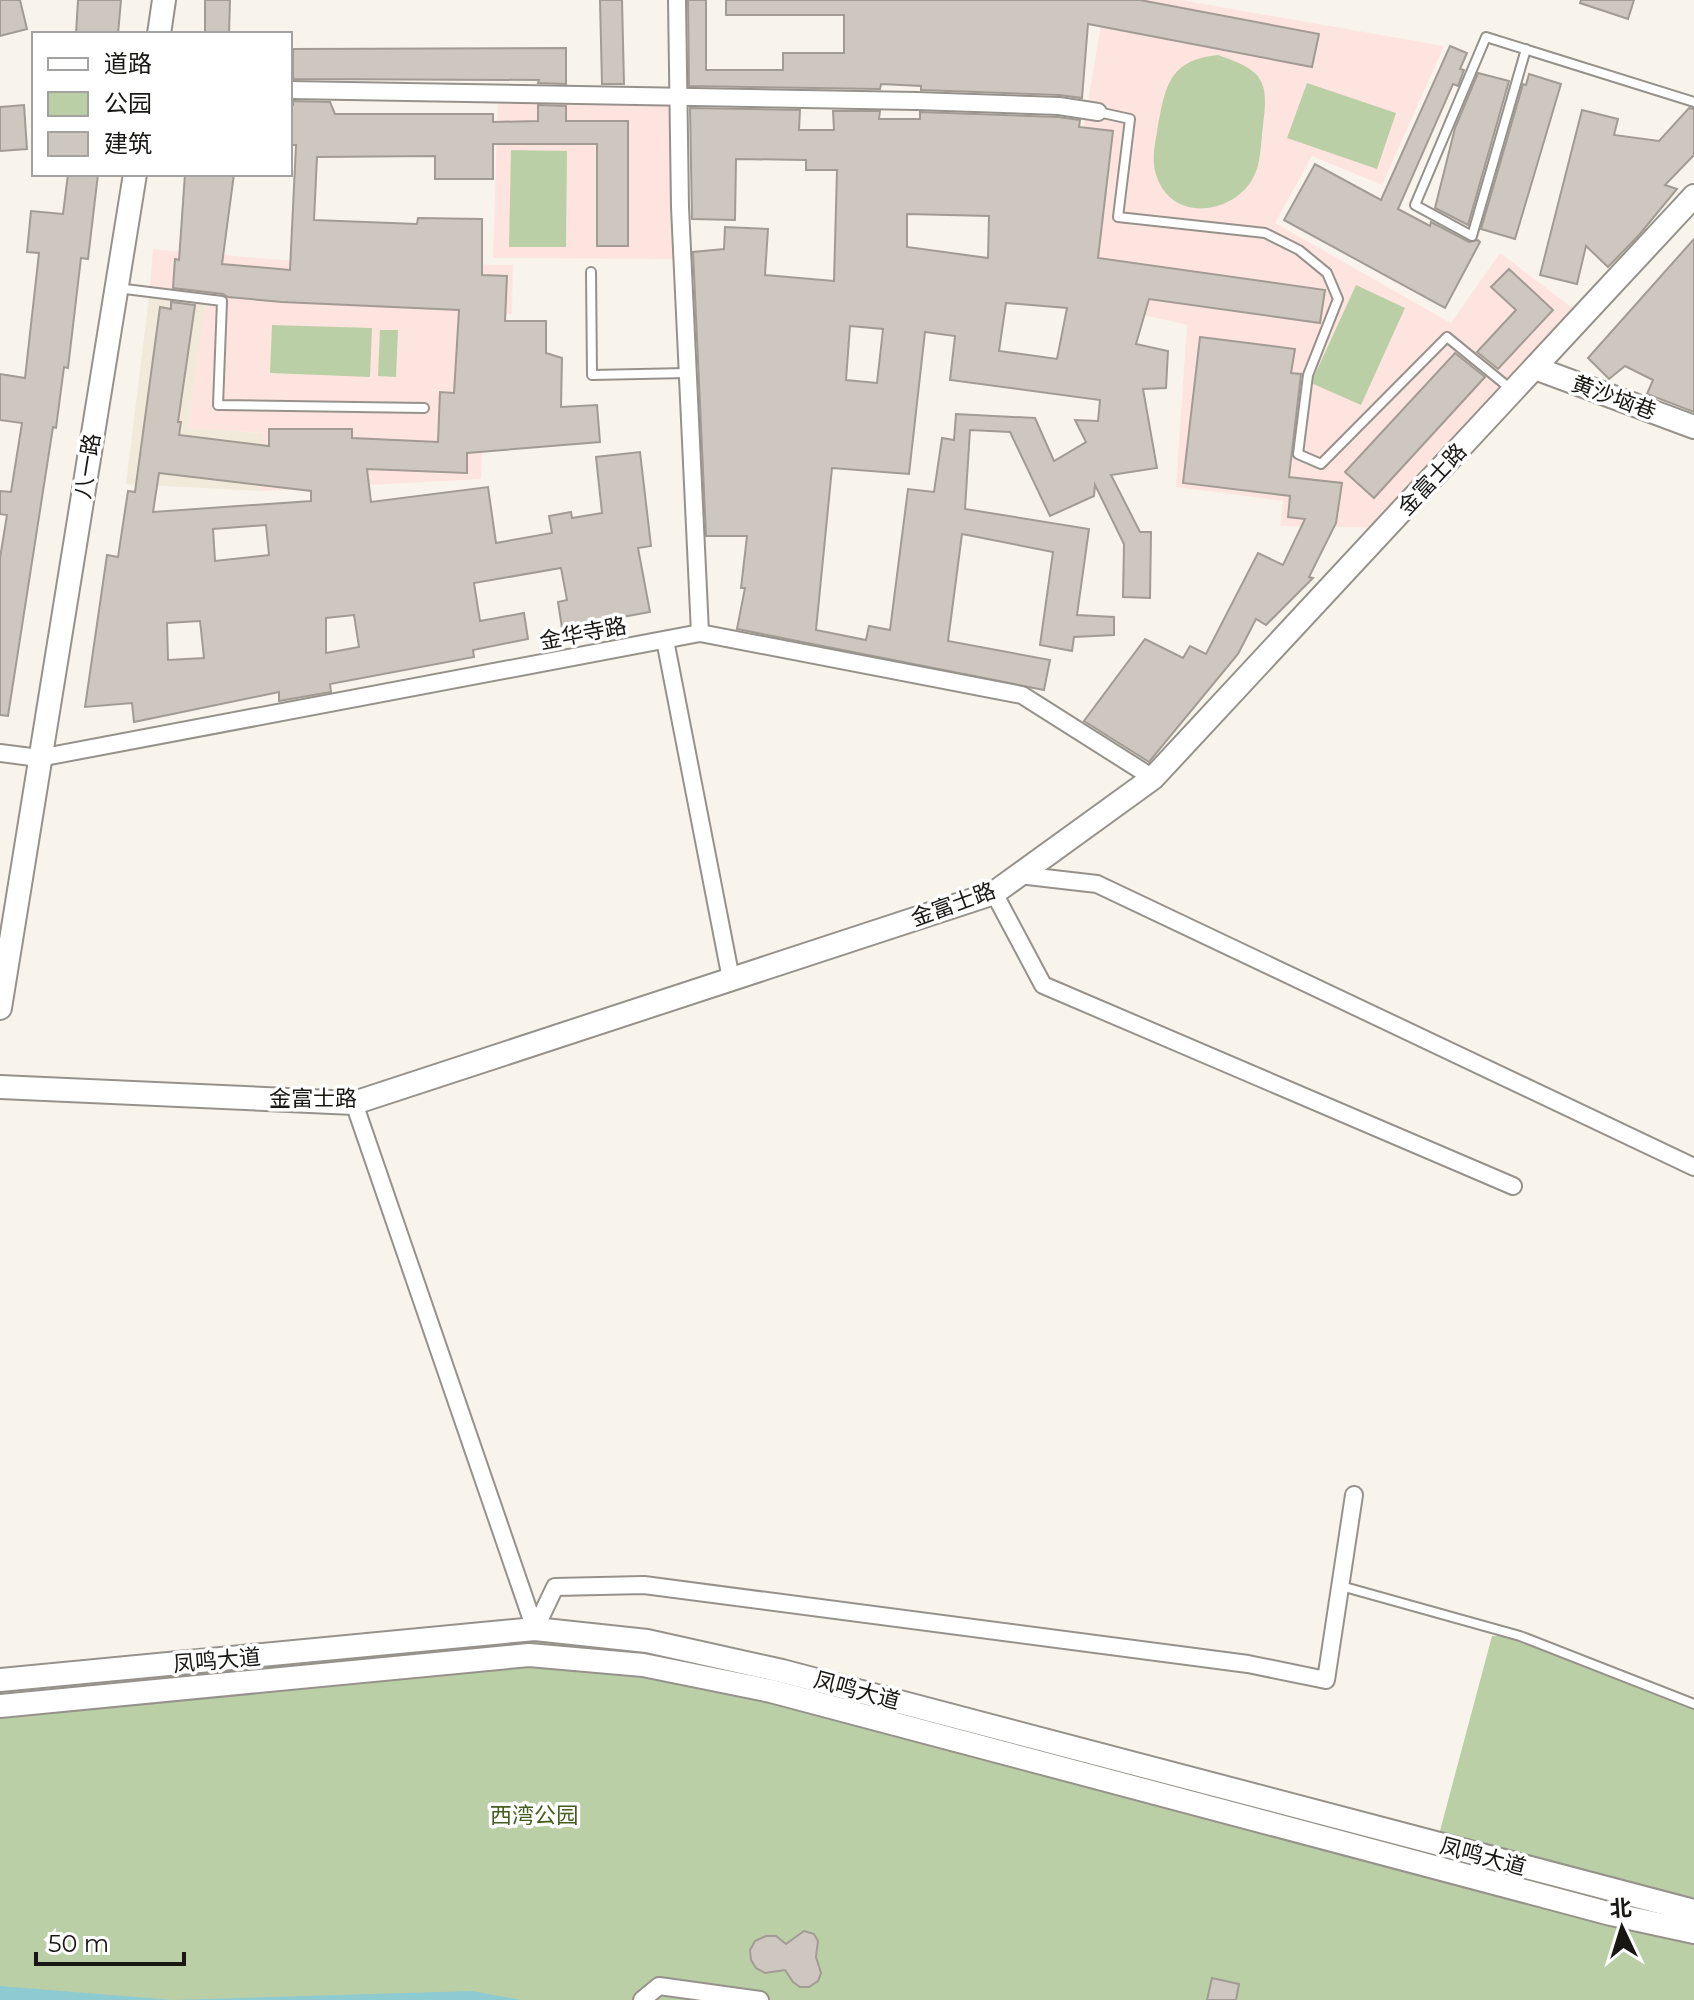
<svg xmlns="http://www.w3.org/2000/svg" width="1694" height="2000" viewBox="0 0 1694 2000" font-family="Montserrat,'Noto Sans SC',sans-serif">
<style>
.built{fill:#f1e9da}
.education{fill:#fee4de}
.green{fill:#bbcfa7}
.water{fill:#8dcbd0}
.building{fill:#cdc7c0;stroke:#a19b94;stroke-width:2;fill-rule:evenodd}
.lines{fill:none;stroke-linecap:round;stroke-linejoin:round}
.lane-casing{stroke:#96928b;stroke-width:12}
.street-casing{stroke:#96928b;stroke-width:20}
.secondary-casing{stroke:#96928b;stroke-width:26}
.lane{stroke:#fff;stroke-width:8}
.street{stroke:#fff;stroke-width:16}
.secondary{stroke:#fff;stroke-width:22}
.labels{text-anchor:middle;stroke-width:7;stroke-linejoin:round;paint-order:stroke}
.street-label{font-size:22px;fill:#181714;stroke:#fff}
.park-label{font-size:22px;fill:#445d20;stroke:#fff}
</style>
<rect width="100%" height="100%" fill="#f8f4ec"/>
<polygon class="built" points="149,297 206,304 188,428 263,433 259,491 126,484"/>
<g class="education">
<polygon points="1105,0 1181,0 1444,46 1382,185 1312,156 1275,223 1451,323 1500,253 1583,316 1386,528 1280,526 1283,501 1176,487 1187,325 1096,304 1062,256"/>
<polygon points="498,95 679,99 682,259 493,258"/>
<polygon points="153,249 282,260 513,265 512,314 486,317 481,479 259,491 262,433 188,428 205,305 149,297"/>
</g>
<g class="green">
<path d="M1218 55C1261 70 1270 78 1263 126 1261 140 1261 161 1255 174 1238 213 1176 224 1158 180 1151 164 1154 149 1157 132 1165 89 1167 60 1218 55Z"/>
<polygon points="1307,83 1396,113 1377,169 1287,138"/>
<polygon points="511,150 567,151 566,247 509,247"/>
<polygon points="1356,285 1405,308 1361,405 1311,383"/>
<polygon points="272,325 372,328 370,377 270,373"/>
<polygon points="380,330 398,330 396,377 378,376"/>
<polygon points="535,1629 647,1641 1437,1842 1492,1636 1520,1636 1694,1704 1694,2000 0,2000 0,1680"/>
</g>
<polygon class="water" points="0,1986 173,2000 472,1991 521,2000 0,2000"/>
<g class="building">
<polygon points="0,0 20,0 27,29 0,36"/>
<polygon points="78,0 121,0 118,34 76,34"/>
<polygon points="205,0 230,0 229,34 205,34"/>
<polygon points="600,0 622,0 624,84 602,84"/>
<polygon points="688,0 706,0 706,70 783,70 783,53 844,53 844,15 726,15 726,0 1140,0 1319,34 1312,67 1088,24 1082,98 1059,95 921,90 921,86 881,84 880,89 689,86"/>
<polygon points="1581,0 1634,0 1628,19 1580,3"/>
<polygon points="1450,46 1467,53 1460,69 1464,70 1458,86 1453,84 1398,209 1430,226 1431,222 1469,242 1478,240 1480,242 1445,308 1284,220 1315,164 1381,200"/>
<polygon points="566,48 566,84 538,83 539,80 293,79 293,49"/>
<polygon points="1478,73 1509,81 1468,225 1435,208 1455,128"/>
<polygon points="1529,74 1561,84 1515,239 1481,229 1523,84 1526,85"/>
<path d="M293 101 330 102 335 114H493V122L538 121V105L566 106V121H628V246H597V144H493V179H435V156L317 157 314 220 417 224 418 218 482 219V275L507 276 505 321H546V353L562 358 561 407 597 405 600 442 467 453V473L367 469 371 502 488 487 496 543 552 533 549 516 571 512 572 518 602 513 596 457 640 452 651 546 638 548 650 612 562 628 558 602 567 600 561 568 474 583 480 621 524 613 528 639 473 650 474 657 330 684 331 692 279 701V692L134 722 132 703 85 707 107 555 118 557 128 491 135 492 160 307 171 309V302L195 305 178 422H181L179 435 269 446V429H352V438L438 442 440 392 454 393 459 310 282 302 228 297 223 294 173 288 175 259 179 260 185 174H234L222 264 290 270 296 145H290V105H293ZM159 473 311 491V501L153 512ZM266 525 269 555 215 561 213 529ZM354 615 359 647 326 653V618ZM200 621 204 658 168 660 167 623Z"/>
<polygon points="24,105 27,149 0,151 0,107"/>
<path d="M690 108 800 110 799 130H834L833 111H880L879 119H920V112L1058 117 1080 120 1079 127 1113 131 1098 258 1325 290 1320 323 1149 299 1136 344 1168 351 1166 388 1143 389 1157 468 1111 475 1140 532H1151L1150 598 1123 597 1124 544 1095 485 1094 496 1050 516 1010 432 970 430 965 509 1089 529 1077 615 1114 617V635L1074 637 1072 651 1040 645 1053 552 962 534 948 641 1050 660 1044 690 737 629 745 588H741L747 536H706L693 252 724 249 725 227 768 229 765 275 834 281 837 170H806V160L736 159 735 220 692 219ZM907 214 989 216 988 258 907 247ZM1006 303 1067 308 1057 359 999 351ZM850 326 883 329 877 383 846 380ZM925 332 955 336 950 380 1100 400 1098 421 1075 420 1086 442 1054 461 1035 418 956 414 954 440 942 438 934 492 908 489 890 630 869 626 866 640 816 630 832 468 909 474Z"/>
<polygon points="1689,108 1694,109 1694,155 1665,185 1677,189 1639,235 1608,267 1586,246 1577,284 1540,275 1582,110 1618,119 1614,135 1659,141"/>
<polygon points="68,174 98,174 88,259 81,258 68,368 64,367 56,428 53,427 8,716 0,715 0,558 7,515 0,514 0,491 11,492 22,423 0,420 0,374 25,378 39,253 27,252 31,211 63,214"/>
<polygon points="1694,239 1694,412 1647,394 1653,380 1625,366 1609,379 1588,358"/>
<polygon points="1509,269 1553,310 1498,369 1477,352 1516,310 1491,287"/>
<polygon points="1200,337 1295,349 1291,373 1301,374 1289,477 1342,483 1336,523 1309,577 1313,578 1266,625 1256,619 1238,654 1149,762 1084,721 1145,639 1183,658 1190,646 1206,654 1258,553 1283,565 1305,519 1288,517 1290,496 1183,483"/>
<polygon points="1455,353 1485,377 1374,498 1345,472"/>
<polygon points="804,1931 814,1934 818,1941 816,1957 821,1973 818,1981 809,1987 800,1987 793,1982 785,1970 765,1973 756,1968 751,1960 750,1950 755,1941 766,1936 776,1936 786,1944"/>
<polygon points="1212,1978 1239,1984 1236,2000 1207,2000"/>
</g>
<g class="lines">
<g class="lane-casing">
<g id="lane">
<polyline points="1526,49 1472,236 1415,205 1486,37 1694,102"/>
<polyline points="1098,112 1130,119 1118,217 1265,233 1299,250 1327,273 1338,299 1308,375 1298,454 1321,464 1447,337 1512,390"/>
<polyline points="591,272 592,375 687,373"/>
<polyline points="117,288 222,301 218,405 424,408"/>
<polyline points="1341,1586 1520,1636 1694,1704"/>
</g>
</g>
<g class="street-casing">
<g id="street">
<polyline points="677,0 680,207 700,633"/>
<polyline points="290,90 916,101 1059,106 1098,112"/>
<polyline points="665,640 731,979"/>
<polyline points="0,753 39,758 700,633 1022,695 1153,778"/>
<polyline points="1019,875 1097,884 1694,1167"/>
<polyline points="994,893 1043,985 1513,1186"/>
<polyline points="354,1103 535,1629 555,1587 644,1585 1248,1664 1326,1680 1354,1495"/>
<polyline points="642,2000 659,1986 760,2000"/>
</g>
</g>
<g class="secondary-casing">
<g id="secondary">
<polyline points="159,34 164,0"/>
<polyline points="1535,368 1694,427"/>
<polyline points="0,1008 135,174"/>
<polyline points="0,1087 354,1103 994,893 1153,778 1694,196"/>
<polyline points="0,1680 535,1629 647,1641 782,1671 1694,1911"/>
<polyline points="0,1706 529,1655 643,1665 771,1691 1611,1914 1694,1932"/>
</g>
</g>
<use href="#lane" class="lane"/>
<use href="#street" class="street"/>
<use href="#secondary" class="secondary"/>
</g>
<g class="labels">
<g class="street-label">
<text transform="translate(1614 397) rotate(20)" y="8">黄沙垴巷</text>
<text transform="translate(87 466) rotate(-81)" y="8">八一路</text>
<text transform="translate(1432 479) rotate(-47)" y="8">金富士路</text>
<text transform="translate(583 633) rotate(-11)" y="8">金华寺路</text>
<text transform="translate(953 904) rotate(-20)" y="8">金富士路</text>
<text x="313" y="1106">金富士路</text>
<text transform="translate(217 1660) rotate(-5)" y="8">凤鸣大道</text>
<text transform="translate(857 1690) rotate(15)" y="8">凤鸣大道</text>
<text transform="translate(1483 1856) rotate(15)" y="8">凤鸣大道</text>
</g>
<g class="park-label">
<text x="534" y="1823">西湾公园</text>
</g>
</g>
<rect x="32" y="32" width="260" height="144" fill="#ffffff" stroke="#a3a2a1" stroke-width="2"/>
<rect x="48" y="58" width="40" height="12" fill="#ffffff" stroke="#a3a2a1" stroke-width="2"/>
<text x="104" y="72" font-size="24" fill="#181714">道路</text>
<rect x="48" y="92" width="40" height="24" fill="#bbcfa7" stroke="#a3a2a1" stroke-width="2"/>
<text x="104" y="112" font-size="24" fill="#181714">公园</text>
<rect x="48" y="132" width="40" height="24" fill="#cdc7c0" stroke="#a3a2a1" stroke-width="2"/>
<text x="104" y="152" font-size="24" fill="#181714">建筑</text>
<g transform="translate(1622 1928) rotate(356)" stroke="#ffffff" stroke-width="6" paint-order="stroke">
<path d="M0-6L14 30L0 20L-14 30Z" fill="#181714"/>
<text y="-12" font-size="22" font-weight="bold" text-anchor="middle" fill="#181714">北</text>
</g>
<path d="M36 1952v12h148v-12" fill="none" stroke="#181714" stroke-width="4"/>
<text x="48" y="1952" font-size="24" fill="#181714" stroke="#ffffff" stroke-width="6" paint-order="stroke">50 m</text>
</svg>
